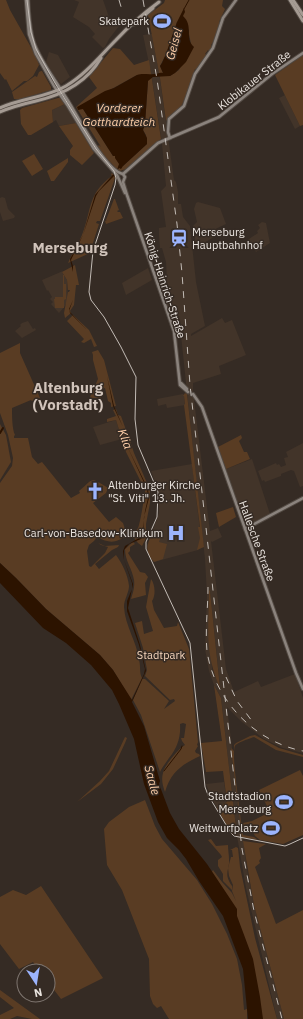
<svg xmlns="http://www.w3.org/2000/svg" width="303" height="1019" viewBox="0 0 303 1019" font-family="'IBM Plex Sans',sans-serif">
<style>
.built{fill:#423429;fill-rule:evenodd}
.green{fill:#593c23;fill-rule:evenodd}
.water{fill:#2c1300}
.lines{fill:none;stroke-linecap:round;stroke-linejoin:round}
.stream{stroke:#2c1300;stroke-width:1}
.canal{stroke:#2c1300;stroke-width:2}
.secondary-tunnel{stroke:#504740;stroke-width:2.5;stroke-dasharray:2.5 1;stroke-linecap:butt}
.secondary-casing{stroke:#524942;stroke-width:4.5}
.primary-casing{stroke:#524942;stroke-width:5}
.secondary{stroke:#8b837d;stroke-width:2.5}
.primary{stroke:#a59b93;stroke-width:3}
.tram{stroke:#c3bcb6;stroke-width:1}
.rail{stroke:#c3bcb6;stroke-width:1;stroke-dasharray:7 7;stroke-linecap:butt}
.labels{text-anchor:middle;stroke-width:3;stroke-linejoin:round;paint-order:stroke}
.poi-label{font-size:11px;fill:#ebe5e0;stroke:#352b24;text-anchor:end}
.street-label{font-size:11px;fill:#ebe5e0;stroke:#352b24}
.park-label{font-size:11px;fill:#f5d5bc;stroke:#352b24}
.water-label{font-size:12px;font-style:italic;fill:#fccda7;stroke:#352b24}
.district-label{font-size:15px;font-weight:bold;fill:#d1c4bb;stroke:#352b24}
</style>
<rect width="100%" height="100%" fill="#352b24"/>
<g class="built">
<polygon points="74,0 103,0 110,20 119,26 109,39 105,47 103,48 92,37 95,34 89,27 73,17 79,2"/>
<path d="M152 34 159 72 174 180 176 182 178 192V204H181L183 217 190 226 196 282 205 326 191 334V336L222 318 225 323 232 320 246 355 219 366 221 374 193 383V391L210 532V531L218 528 222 537 212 542 211 541 226 669 234 692 258 681 261 687 295 674 303 698V753L283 748 264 739 242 722 227 707 247 869 254 905 284 1019H277L246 888 237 836 221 698 214 685 209 671 205 649 207 595 205 559 195 469 179 316 170 318 158 284 167 281 166 262 162 248H160L159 235V228L166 227 161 191 166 186 162 144 151 73 143 35ZM209 591H210L220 687 212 669Z"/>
<polygon points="49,52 58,55 70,77 61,84 51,72 46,62"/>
<polygon points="285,95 300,126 295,129 279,98"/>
<polygon points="65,104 76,123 59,126 56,120 53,122 52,110"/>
<polygon points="2,197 5,198 8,209 15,216 14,218 3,221 0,212 0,198"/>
<polygon points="198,202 220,208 226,224 211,231 214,237 202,244 202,245 196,246 193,226 197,222 194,209 196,203"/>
<polygon points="262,222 266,223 270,243 256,252 251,244 248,245 246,241 258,233 257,231 260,228 258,225"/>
<polygon points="148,268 152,280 126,295 122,283"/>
<polygon points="63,271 62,272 67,280 68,299 65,306 59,313 51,304 53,302 50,299 52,297 48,290 47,291 42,280"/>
<polygon points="28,321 33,329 35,328 36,330 22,338 15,331 21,326 20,325 22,323"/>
<polygon points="183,394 184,395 185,405 167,408 166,404 158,406 157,399"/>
<polygon points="116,420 122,439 100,445 93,427"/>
<polygon points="303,443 303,486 300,487 294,471 291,470 281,474 281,476 265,482 264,480 262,481 258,471 276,463 277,465 279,464 281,467 286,465 284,458 288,457 286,452"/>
<polygon points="252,459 270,514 246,526 226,469"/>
<polygon points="192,464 202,546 198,550 154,562 149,553 147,546 159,513 159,497 157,487 151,471"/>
<polygon points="224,782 227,802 217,808 211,797 206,784"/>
</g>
<g class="green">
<polygon points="0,0 6,0 10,10 37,58 39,65 33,76 27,81 24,81 12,91 6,79 5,80 0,73"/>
<path d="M165 0H223L222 6 225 9 219 22 221 23 214 42H213L211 45 212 47 209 51 208 50 205 54 207 55 196 69H195L189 86H190L181 107 170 116 166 121 160 78 148 15 164 3ZM177 22 189 30V34L191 44 179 70 170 76H163V73L160 66 166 54Z"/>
<path d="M113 48 120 49 134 65 149 60 161 139 126 169 120 171 116 169 109 160 114 168 95 145 98 146 99 145 101 147 76 107 97 88 89 77ZM137 75 148 81 145 124 143 130 146 135 147 144 123 166 115 156H113L83 109 79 107Z"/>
<polygon points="303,55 303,125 300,126 275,75"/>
<polygon points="41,71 42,71 51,87 51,90 20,99 14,99 12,92 35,76 37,77 39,72"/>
<polygon points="58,98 60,98 65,104 52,110 53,122 31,135 28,135 21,124 20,110 22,108"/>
<polygon points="76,123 94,153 82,165 70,155 70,150 73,146 59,126"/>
<polygon points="34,154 43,169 32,176 22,161"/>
<polygon points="68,158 68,162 54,181 51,181 47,171"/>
<path d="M112 173 115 177 114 181 100 221H97L96 223 99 224 92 246H91L87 252 90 253 68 263C72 253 78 245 82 235 92 210 87 194 112 176L111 174Z"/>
<polygon points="114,199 115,199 119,210 117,211 118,212 120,212 123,218 106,224 105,221 107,220 106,220"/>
<polygon points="75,265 79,285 76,285 74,305 70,311 71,313 65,318 64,313 68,292 69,292 70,290 68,290 67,280 62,272"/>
<polygon points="63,275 64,275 64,284 66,284 66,299 64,300 64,308 55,308 54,299 55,299 55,297 63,297"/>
<polygon points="73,315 89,330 97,346 94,347 91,339 84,343 81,342 84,339 67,321"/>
<path d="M20 343V353L40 398 32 401 31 400 12 408C12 415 12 429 15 435L14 436V438H28L32 457 38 464 42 462 71 498 80 493 79 491C94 479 89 476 108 488L106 493 93 503 109 522 116 517 123 523 127 535C115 544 109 543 97 537L94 541 89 545 87 551 89 566 91 567 105 553 108 547 101 545 98 543 105 546 119 545 118 547 112 550 95 564 99 569 116 555C122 563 128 575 129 586 129 593 124 599 124 607 125 626 137 642 139 660 141 667 139 672 142 678L131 700 113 670 100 655 46 609 16 578 0 563V483L12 466 13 458 8 435 0 413V353Z"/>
<polygon points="98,350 104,360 116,406 111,407 111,403 108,401 105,388 99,390 101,398 91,398 90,397 98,379 93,360 93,355 92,352"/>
<polygon points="185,393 187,394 204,547 197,550 200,538 198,527 200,527 184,405 185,404 184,396 183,396"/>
<path d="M116 409 118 415 121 416 126 430 127 441H130L134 453 150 490V503L146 524V531L149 532 142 546 138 543 131 534C134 532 136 531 138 528 140 524 145 495 145 490L126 452 116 420 107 422V419L116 416 113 410Z"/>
<polygon points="0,424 6,435 11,462 0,480"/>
<polygon points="241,435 242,438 239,441 244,452 247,452 250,459 226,469 218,447"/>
<polygon points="233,507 236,517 219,527 216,513"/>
<path d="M154 530 162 532 159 542 167 544 163 559 154 562C143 549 148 543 154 530Z"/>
<path d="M133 542 135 544 130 547V551L128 553 140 572 145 573 148 577 145 583 146 595 131 599C133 593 135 586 134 580 132 568 125 561 125 549Z"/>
<path d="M151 579C155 584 156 595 152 601L154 610 164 628 177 626 178 622 189 649 198 742 197 745 198 746 195 751 196 753 199 754 200 756C181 765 171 772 165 792 163 786 161 780 163 773 164 766 178 749 185 745L182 741 181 738H184L186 724 183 723 180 724C181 737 177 748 169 758 166 763 162 767 160 772L141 715 133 700 142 679H145L169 701 164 709 175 701 174 699 170 700 145 676 147 670 143 648 135 623 142 621 144 634 153 631 146 607Z"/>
<path d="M209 590 210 591 220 688C204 651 209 629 209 590Z"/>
<polygon points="214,685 221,698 237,836 231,833 217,808 227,802 223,771 206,772 201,743 222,741"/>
<path d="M255 735 279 748 303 755V757L276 750 254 737C251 738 236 743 235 746 231 754 240 810 241 822L243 823 252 821 268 813 269 810 259 790 300 770 303 776V835L283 844 260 840 255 836 249 824 242 825 243 835 254 837 258 840 242 837 231 748 234 751V745L236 743 250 736Z"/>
<polygon points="125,737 127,738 125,743 113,769 101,784 77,802 100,781 109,771"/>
<polygon points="145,800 155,826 162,839 197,880 212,904 227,934 237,959 242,985 244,1010 247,1009 247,1019 169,1019 161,1006 157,1008 153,1004 150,996 149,959 122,890 107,865 104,829 109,822 129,807"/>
<path d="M211 839 216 846 228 845C228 850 229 855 229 859 230 870 223 873 232 886V890L223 881V874L218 866V860L222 857 221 855 208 840Z"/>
<polygon points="243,841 266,844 259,848 261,858 259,861 260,863 255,867 276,924 303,910 303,1019 284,1019 254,905"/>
<polygon points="236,847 238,848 240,867 255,938 277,1019 261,1019 211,873 213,870 222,882 232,893 236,901 232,891 233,885 229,876 228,868 231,857 233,857 232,850 230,850"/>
<polygon points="41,886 103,978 61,999 48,982 48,971 40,971 33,962 19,969 0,944 0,897 13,890 26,895"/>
<polygon points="0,990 40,1019 32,1019 17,1016 10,1019 0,1019 0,1015 14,1008 0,997"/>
</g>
<path class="water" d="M184 8 185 12 183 16C194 26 184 38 194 47L186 62 175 73 170 76 153 77 148 81 145 124 143 130 147 138V144L123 166 121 169 119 168 114 176 99 191 96 196 83 235 71 260 73 266V300L69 311 87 330 102 360 107 376 114 406 123 427 129 450 148 489 149 498 144 517 143 535 141 539 129 544 124 550V560L133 584 128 608 140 645 146 671 132 702 144 726 160 781 159 784 170 813 179 829 207 864 237 909V916L253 959 260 997 263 1019H248L243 969 223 916 199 881 186 859 179 850 167 838 158 822 144 784 134 739 119 704 112 690 91 665 66 643 43 628 0 583V563L16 578 46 609 100 655 113 670 132 700 144 674 145 669 139 645 127 611V601L132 589V583L124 560 123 551 125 546 139 538 142 535 145 511 148 498 147 489 128 448 123 427 113 406 107 376 102 360 87 330 70 313 69 309 73 300V272L70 259 83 235 95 195 117 170 119 164 115 158V156H113L83 109 78 110 77 107 105 91 114 88 137 75C143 73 147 75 154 74 158 74 159 72 163 73L160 66 162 63 166 54 177 22Z"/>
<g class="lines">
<g class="stream">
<polyline points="184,9 189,0"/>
<polyline points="164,771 181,749 182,746"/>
</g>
<polyline class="canal" points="0,433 3,428"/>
<g class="secondary-tunnel">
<polyline points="187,389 193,394"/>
<polyline points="188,392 193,397"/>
</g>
<g class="secondary-casing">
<g id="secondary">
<polyline points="26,0 29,34 36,54 54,86 68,106 94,149 117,175 125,193"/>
<path d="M28 0C29 14 29 29 34 43 41 62 54 78 65 96 76 112 105 171 123 174"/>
<polyline points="170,138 168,132 169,119 184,106 195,74 213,48 223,18 236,0"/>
<polyline points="123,174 125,177 123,182 127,195 174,331 180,385 188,392"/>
<polyline points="123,174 158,143 219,117 272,74 303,53"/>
<polyline points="181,383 187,389"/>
<polyline points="193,394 202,407 296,673 303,689"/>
<polyline points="245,529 303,498"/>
</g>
</g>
<g class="primary-casing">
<g id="primary">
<polyline points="290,0 303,21"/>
<polyline points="293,0 303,15"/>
<polyline points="134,24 153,8"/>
<path d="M0 108C21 98 46 98 66 86 86 74 100 56 116 40 129 26 144 13 159 2"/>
<path d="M0 112C11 107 23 104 36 101 62 95 87 82 101 58"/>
</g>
</g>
<use href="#secondary" class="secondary"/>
<use href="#primary" class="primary"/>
<polyline class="tram" points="27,0 31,32 36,49 55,83 96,149 114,171 116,178 115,185 93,251 89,292 91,300 104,317 121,347 136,377 135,419 138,445 158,492 157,517 146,542 146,549 190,643 205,787 208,795 231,833 234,836 285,846 290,844 303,838"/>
<g class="rail">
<polyline points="119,0 122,10"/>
<polyline points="143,0 157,79 177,224 182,273 190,385 242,849 254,911 282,1019"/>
<path d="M208 587C208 608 205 630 207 651 214 700 255 742 303 751"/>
<polyline points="226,677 237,701 252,721"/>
</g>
</g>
<defs>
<g id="stadium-bare" transform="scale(1.38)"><path d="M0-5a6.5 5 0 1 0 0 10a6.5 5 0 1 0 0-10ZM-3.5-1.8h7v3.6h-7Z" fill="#9cb4fd" stroke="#352b24" stroke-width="2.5" paint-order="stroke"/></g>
<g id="station-bare" transform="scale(1.38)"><path d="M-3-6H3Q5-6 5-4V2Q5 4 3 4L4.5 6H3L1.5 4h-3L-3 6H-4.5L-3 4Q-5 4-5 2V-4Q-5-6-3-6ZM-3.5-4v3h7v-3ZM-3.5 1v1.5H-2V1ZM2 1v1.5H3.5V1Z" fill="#9cb4fd" stroke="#352b24" stroke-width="2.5" paint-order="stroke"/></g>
<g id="church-bare" transform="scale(1.38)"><path d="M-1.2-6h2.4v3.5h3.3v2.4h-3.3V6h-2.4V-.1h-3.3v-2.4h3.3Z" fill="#9cb4fd" stroke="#352b24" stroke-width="2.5" paint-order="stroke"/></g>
<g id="hospital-bare" transform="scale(1.38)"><path d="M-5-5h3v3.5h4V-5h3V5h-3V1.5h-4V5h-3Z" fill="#9cb4fd" stroke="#352b24" stroke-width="2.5" paint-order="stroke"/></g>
</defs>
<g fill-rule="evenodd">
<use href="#stadium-bare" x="162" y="21"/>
<use href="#station-bare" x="179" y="238"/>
<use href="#church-bare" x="95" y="491"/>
<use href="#hospital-bare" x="176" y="533"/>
<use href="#stadium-bare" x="284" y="802"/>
<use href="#stadium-bare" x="271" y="828"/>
</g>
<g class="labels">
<g class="poi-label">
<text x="149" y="25">Skatepark</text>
<text x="192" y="236" text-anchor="start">Merseburg<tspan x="192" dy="13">Hauptbahnhof</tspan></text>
<text x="108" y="489" text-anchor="start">Altenburger Kirche<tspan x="108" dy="13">"St. Viti" 13. Jh.</tspan></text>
<text x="163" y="537">Carl-von-Basedow-Klinikum</text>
<text x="271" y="800">Stadtstadion<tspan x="271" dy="13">Merseburg</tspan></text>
<text x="258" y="832">Weitwurfplatz</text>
</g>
<g class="street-label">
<text transform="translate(254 80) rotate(-38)" y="4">Klobikauer Straße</text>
<text transform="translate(165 285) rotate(72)" y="4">König-Heinrich-Straße</text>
<text transform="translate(257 541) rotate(70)" y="4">Hallesche Straße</text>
</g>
<g class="park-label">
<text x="161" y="659">Stadtpark</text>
</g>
<g class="water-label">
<text transform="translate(174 44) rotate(-75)" y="4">Geisel</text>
<text x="119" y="112">Vorderer<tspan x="119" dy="14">Gotthardteich</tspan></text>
<text transform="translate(125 439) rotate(69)" y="4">Klia</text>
<text transform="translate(152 780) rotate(75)" y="4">Saale</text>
</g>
<g class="district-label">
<text x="70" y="253">Merseburg</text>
<text x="68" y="393">Altenburg<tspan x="68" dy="17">(Vorstadt)</tspan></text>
</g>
</g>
<g transform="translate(36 983) rotate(168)"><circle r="19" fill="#352b24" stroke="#7e756f"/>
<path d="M0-3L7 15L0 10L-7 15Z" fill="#9cb4fd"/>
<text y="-6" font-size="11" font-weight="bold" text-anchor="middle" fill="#ebe5e0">N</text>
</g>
</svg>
